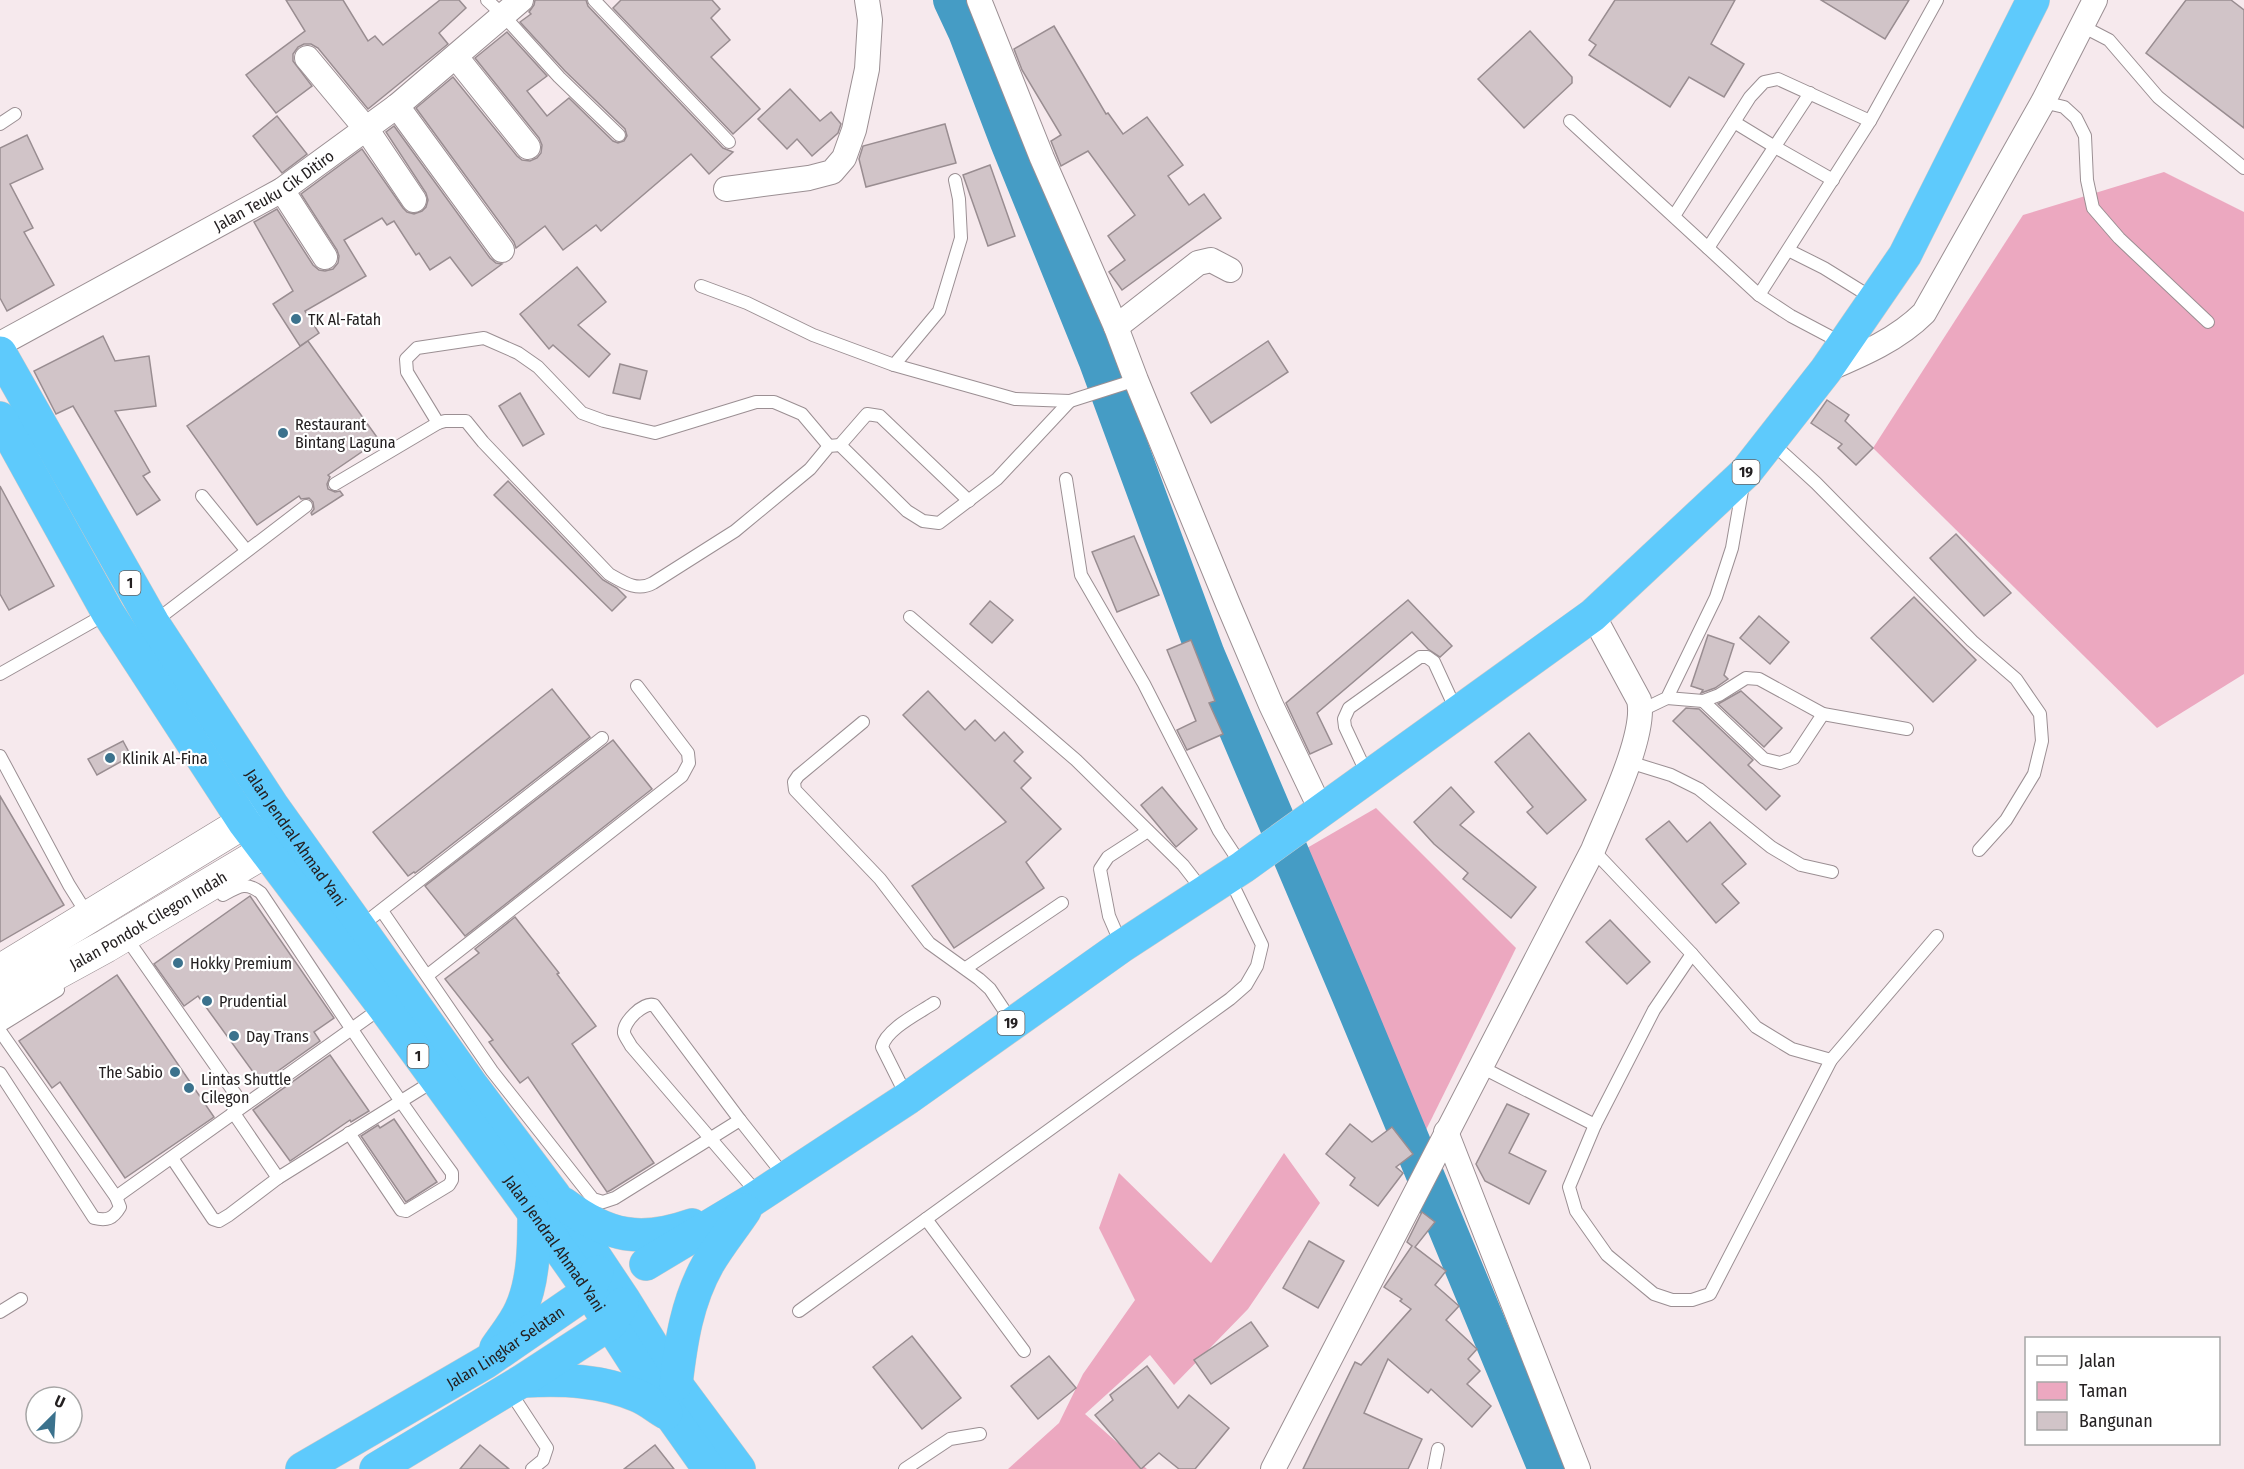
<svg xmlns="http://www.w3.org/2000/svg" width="2244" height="1469" viewBox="0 0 2244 1469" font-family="'Fira Sans Condensed',sans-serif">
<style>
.green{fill:#eca8c0}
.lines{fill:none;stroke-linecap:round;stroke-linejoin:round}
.river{stroke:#459cc5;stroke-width:38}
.building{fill:#d1c4c8;stroke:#998d91;stroke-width:1.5}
.lane-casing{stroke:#9b8f93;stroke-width:14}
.street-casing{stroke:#9b8f93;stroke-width:26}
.secondary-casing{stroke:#9b8f93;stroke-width:34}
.highway-casing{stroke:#cac9ca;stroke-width:34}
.lane{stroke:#fff;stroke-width:12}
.street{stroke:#fff;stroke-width:24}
.secondary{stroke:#fff;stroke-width:33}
.highway{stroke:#5ecafc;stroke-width:33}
.poi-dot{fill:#3b728d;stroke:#fff;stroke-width:2}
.labels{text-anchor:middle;stroke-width:4.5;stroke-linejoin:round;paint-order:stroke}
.shield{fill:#fff;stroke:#666364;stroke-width:1.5}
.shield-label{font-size:15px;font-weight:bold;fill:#242021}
.street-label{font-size:16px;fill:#242021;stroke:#fff}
.poi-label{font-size:16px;fill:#242021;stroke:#fff;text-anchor:start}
</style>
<rect width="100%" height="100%" fill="#f6e9ed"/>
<g class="green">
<polygon points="2164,172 2244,212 2244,674 2157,728 1873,448 2023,215"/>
<polygon points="1376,808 1516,948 1425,1132 1307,848"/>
<polygon points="1284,1153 1320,1203 1248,1309 1174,1385 1150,1355 1085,1414 1147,1469 1008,1469 1059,1423 1083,1374 1135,1300 1099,1228 1119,1173 1211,1263"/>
</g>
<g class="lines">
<polyline class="river" points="952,0 967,32 1009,142 1097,359 1206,655 1350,994 1547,1469"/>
</g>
<g class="building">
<polygon points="286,0 343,0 368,41 375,36 383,45 440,0 459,0 466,8 439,33 448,44 368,109 318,48 311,44 304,44 298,47 293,54 293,61 312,86 276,113 246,75 305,31"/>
<polygon points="535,0 586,0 588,6 723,148 733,152 709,174 691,154 601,231 596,225 563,250 545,226 516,248 514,242 416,108 453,77 517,156 522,160 530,161 537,158 541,153 542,145 539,138 475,58 507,32 547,76 527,91 547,116 569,98 613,141 618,143 624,141 627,136 625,129 565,71 520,22 531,14 529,12 534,5"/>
<polygon points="621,0 712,0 720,9 711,18 730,40 711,57 760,109 733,134 613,8"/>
<polygon points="1615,0 1735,0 1711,44 1744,64 1724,97 1689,77 1670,107 1589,55 1596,45 1589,40"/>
<polygon points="1821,0 1909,0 1885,39"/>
<polygon points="2186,0 2231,0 2244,10 2244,128 2146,53"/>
<polygon points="1054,26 1106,114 1108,113 1123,134 1147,117 1183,165 1168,176 1189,205 1204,194 1221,218 1122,290 1109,272 1125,260 1108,236 1135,215 1088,151 1061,166 1051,141 1061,135 1022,70 1014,49"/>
<polygon points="1530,31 1572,77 1572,83 1524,128 1478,79"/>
<polygon points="790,89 820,121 831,112 841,124 838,133 812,156 797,139 787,149 758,119"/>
<polygon points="277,116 307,154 282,173 253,136"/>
<polygon points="945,124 956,163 866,187 859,159 863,146"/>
<polygon points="394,126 490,258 496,263 502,264 472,286 450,257 430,270 419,253 416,255 394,221 387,225 382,218 344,240 366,276 305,311 319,333 300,346 273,304 293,291 254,222 277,209 313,265 319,270 325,271 333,269 338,263 339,256 337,250 301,194 362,149 403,208 407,212 414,214 422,211 426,207 428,200 426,193 386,132"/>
<polygon points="27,135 43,169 10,184 33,228 24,232 54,285 7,311 0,298 0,148"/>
<polygon points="990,165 1015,236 988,246 963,175"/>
<polygon points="577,267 606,302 578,325 610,354 589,377 553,345 549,349 520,314"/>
<polygon points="103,336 115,361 149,356 156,406 115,411 150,472 143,476 160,500 137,515 73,406 56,414 34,371"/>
<polygon points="308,341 379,440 328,475 330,477 327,484 328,489 335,492 340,491 343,495 312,515 311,513 314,509 313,502 309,498 301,499 299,496 257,525 187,426"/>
<polygon points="1268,341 1288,372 1211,423 1191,393"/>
<polygon points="620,364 647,371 640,399 613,393"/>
<polygon points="520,393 544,434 523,446 499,406"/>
<polygon points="1827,400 1849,415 1845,421 1873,448 1856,465 1838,448 1842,444 1811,423"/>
<polygon points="508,481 603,580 617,588 626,597 612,611 494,495"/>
<polygon points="0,486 54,586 9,610 0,594"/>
<polygon points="1956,534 2011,593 1984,616 1930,558"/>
<polygon points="1134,536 1159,595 1117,612 1092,552"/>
<polygon points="1914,597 1976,660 1933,702 1871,638"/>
<polygon points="1408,600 1452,646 1440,657 1428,649 1412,632 1317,713 1332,744 1310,754 1286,703"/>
<polygon points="990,601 1013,620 992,643 970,624"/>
<polygon points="1759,616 1789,642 1770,664 1740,638"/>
<polygon points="1708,635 1734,644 1724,675 1728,679 1715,688 1701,693 1703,690 1691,686"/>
<polygon points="1191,640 1215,701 1209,703 1223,734 1187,750 1177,730 1196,721 1167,650"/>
<polygon points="552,689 590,737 415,873 414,872 408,876 373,832"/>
<polygon points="928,691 965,730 975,720 995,741 1004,732 1023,752 1014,761 1031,778 1021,788 1061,829 1026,862 1044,888 954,948 912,886 1006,822 903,715"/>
<polygon points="1741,691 1782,728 1764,747 1718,704"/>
<polygon points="1686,708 1699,709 1753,760 1748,765 1780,796 1766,810 1673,721"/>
<polygon points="1529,733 1586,800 1547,834 1527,812 1533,807 1495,762"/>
<polygon points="613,740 652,789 465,936 425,886"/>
<polygon points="123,741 131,756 97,775 88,759"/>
<polygon points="1162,787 1197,829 1176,847 1141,805"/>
<polygon points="1451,787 1474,812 1460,825 1536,887 1511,918 1463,879 1468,873 1434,844 1414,822"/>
<polygon points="0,796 64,905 0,942"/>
<polygon points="1669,821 1687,842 1710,822 1746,864 1722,884 1739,903 1716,923 1646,839"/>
<polygon points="250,896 334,1018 314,1032 320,1041 261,1083 198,996 184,1006 154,964"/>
<polygon points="515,917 559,973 557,974 596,1026 572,1044 654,1163 611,1190 607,1192 528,1077 520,1083 489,1042 493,1040 445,979 479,953 475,949"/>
<polygon points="1610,920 1650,962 1627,984 1586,942"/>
<polygon points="117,975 214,1117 125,1178 60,1082 52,1088 19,1041"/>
<polygon points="330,1055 369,1111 351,1122 350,1120 290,1161 253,1110"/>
<polygon points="1507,1104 1529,1114 1509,1153 1546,1171 1529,1204 1485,1181 1476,1164"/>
<polygon points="394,1119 437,1182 406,1202 361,1136 378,1125 380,1128"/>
<polygon points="1350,1124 1372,1142 1392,1127 1413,1154 1396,1167 1403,1173 1378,1206 1350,1185 1355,1178 1326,1154"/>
<polygon points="1422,1212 1435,1222 1415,1247 1446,1271 1435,1285 1459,1306 1446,1320 1477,1349 1468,1359 1480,1371 1467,1384 1491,1406 1472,1427 1431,1389 1428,1393 1388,1359 1364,1413 1422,1439 1408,1469 1303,1469 1355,1362 1361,1365 1411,1309 1400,1301 1402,1299 1384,1287 1412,1246 1407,1242"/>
<polygon points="1309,1241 1344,1261 1318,1308 1283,1288"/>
<polygon points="1251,1322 1268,1346 1211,1384 1194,1360"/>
<polygon points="912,1336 961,1398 922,1429 873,1367"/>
<polygon points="1049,1356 1076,1388 1038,1419 1011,1386"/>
<polygon points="1147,1366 1178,1408 1189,1395 1229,1428 1195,1469 1179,1469 1159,1453 1141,1469 1095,1415 1113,1400 1110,1395"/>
<polygon points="480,1445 509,1469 460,1469"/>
<polygon points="655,1445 674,1469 624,1469"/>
</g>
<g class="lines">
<g class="lane-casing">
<g id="lane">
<polyline points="487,0 503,15 559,77 619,135"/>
<polyline points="594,0 729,142"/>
<polyline points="2082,26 2109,40 2158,97 2244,168"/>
<polyline points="2043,102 2064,107 2076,118 2085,136 2087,180 2093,208 2119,238 2208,322"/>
<polyline points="1570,121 1759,295"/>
<polyline points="1734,122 1775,147 1833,180"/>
<polyline points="0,124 15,114"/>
<polyline points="1674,216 1750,97 1764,82 1778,79 1870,121"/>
<polyline points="1708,248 1810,93"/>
<polyline points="1790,251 1824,268 1874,299"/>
<polyline points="701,286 747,303 813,335 894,365 1015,399 1070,401 1136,380"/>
<polyline points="1844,344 1791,316 1759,295 1870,121 1937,0"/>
<polyline points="894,365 939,311 961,238 959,199 955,180"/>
<polyline points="438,423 407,372 406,359 417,348 484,338 518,353 538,367 582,413 604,421 655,433 756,402 774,402 802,414 829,446"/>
<polyline points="1771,442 1816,483 1972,641 2016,679 2040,714 2042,741 2034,774 2006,820 1979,850"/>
<polyline points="840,445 867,414 880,416 969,501"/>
<polyline points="1066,479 1081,575 1144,684 1219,831 1242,866"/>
<path d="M335 484 438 423 445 421H466L483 442 609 574C623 582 637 592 653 583L735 531 810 469 829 446 840 445 907 511 923 521 939 523 997 479 1070 401"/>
<polyline points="202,496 246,550"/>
<polyline points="910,617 1076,760 1183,865 1204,892"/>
<polyline points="154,622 306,506"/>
<polyline points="0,674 106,614"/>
<polyline points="1667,698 1703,701 1719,695 1746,678 1759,679 1823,714 1907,729"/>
<polyline points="1703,701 1764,759 1780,763 1794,758 1823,714"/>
<polyline points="1642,710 1667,698 1716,597 1732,548 1743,485"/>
<polyline points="863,722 798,776 794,782 795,790 880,879 929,943 979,979 990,989 1012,1022"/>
<polyline points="0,756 69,885 89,917"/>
<polyline points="1629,762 1671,775 1699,789 1771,847 1801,865 1832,872"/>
<polyline points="1368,776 1345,727 1344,719 1349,708 1420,657 1427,657 1434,662 1457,712"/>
<polyline points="1593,850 1692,954 1756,1027 1792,1049 1831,1060"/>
<path d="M223 895C239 886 246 881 261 893 324 987 385 1082 452 1173V1180L449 1185 406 1211 401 1210 349 1133"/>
<polyline points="382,911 492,1071 593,1199 603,1202 615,1198 740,1120 786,1178"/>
<polyline points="361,926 602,738"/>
<polyline points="132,946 243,1105"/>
<polyline points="1122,946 1109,916 1100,869 1108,857 1148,831"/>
<polyline points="1692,954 1654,1010 1595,1125 1569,1187 1576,1211 1607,1255 1654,1294 1672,1300 1692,1300 1710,1294 1831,1060 1937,936"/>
<polyline points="966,968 1062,903"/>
<polyline points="428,975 682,776 689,763 688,753 637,686"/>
<polyline points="0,1026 58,990"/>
<path d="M0 1031 116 1197 120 1207C113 1219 107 1221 94 1218L0 1073"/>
<polyline points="1481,1067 1595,1125"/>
<path d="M907 1097 882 1047C886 1029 919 1013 934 1003"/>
<polyline points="233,1112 278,1178"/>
<path d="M740 1120 654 1005C643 1002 623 1022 624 1033 625 1037 629 1042 631 1046L758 1194"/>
<polyline points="172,1158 213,1219 219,1221 229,1215 278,1178 435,1080"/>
<polyline points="116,1197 381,1008"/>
<polyline points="926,1219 1024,1351"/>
<polyline points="799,1311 1230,999 1246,985 1257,966 1262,945 1229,877"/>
<polyline points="0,1312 21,1299"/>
<polyline points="509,1390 547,1448 543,1460 532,1469"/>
<polyline points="905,1469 950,1439 980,1434"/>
<polyline points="1434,1469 1438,1449"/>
</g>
</g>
<g class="street-casing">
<g id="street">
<polyline points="979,0 1042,158 1116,327 1136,380 1228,604 1271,705 1321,810"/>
<polyline points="456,57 528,147"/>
<polyline points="307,58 367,130 414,200"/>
<polyline points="397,106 502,250"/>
<polyline points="726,189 809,178 832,172 844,158 854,130 867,69 870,20 867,0"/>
<polyline points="282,190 325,257"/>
<polyline points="1116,327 1198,263 1211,260 1230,270"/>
<path id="s1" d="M0 344 282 190 397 106 521 0"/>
<path d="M1826 370C1861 355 1897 340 1924 313L2043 102 2095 0"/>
<polyline points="1446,1132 1578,1469"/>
<path d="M1273 1469 1593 850C1607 815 1647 734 1639 700L1593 615"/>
</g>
</g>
<g class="secondary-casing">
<g id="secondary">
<polyline points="0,971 267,808"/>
<path id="s2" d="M0 1004 106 946 289 837"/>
</g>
</g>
<g class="highway-casing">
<g id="highway">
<path id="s3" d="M0 353 153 623 272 805 473 1087 554 1195 624 1300 676 1384 739 1469"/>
<path id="s4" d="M0 418 108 613 244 822 383 1006 534 1213 589 1291 648 1383 709 1469"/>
<path d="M564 1204C608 1237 641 1243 692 1225"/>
<polyline points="646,1264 751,1201 908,1098 1122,946 1243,867 1593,615 1746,472 1826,370 1905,255 2033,0"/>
<path d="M496 1348C504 1336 515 1323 521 1309 534 1280 534 1245 534 1213"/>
<path d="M524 1381C562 1379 602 1380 638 1396 648 1400 657 1408 666 1413"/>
<path d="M676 1384C681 1342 687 1301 708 1264 719 1245 733 1228 745 1210"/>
<path id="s5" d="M302 1469 486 1362 589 1291 597 1272"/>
<polyline points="376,1469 522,1381 611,1323 622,1304"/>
</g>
</g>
<use href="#lane" class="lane"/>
<use href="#street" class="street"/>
<use href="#secondary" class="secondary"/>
<use href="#highway" class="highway"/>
</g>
<g class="poi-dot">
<circle cx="296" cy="319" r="6"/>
<circle cx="283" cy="433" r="6"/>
<circle cx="110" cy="758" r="6"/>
<circle cx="178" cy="963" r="6"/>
<circle cx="207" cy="1001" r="6"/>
<circle cx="234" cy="1036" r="6"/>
<circle cx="175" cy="1072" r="6"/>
<circle cx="189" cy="1088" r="6"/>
</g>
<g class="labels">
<g class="shield">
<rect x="1732.5" y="460" width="27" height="24" rx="4.5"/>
<rect x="119.5" y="571" width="21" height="24" rx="4.5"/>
<rect x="997.5" y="1011" width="27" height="24" rx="4.5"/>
<rect x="407.5" y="1044" width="21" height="24" rx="4.5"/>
</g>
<g class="shield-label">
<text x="1746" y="477">19</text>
<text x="130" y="588">1</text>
<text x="1011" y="1028">19</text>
<text x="418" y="1061">1</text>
</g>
<g class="street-label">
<text dy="6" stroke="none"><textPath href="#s1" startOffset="314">Jalan Teuku Cik Ditiro</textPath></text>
<text dy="6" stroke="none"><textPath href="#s3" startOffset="568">Jalan Jendral Ahmad Yani</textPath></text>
<text dy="6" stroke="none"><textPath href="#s2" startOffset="170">Jalan Pondok Cilegon Indah</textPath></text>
<text dy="6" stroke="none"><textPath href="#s4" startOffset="996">Jalan Jendral Ahmad Yani</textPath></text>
<text dy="6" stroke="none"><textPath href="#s5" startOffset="237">Jalan Lingkar Selatan</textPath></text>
</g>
<g class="poi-label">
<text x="308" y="325">TK Al-Fatah</text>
<text x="295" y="430">Restaurant<tspan x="295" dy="18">Bintang Laguna</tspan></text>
<text x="122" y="764">Klinik Al-Fina</text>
<text x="190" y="969">Hokky Premium</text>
<text x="219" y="1007">Prudential</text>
<text x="246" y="1042">Day Trans</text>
<text x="163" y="1078" text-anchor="end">The Sabio</text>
<text x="201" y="1085">Lintas Shuttle<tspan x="201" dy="18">Cilegon</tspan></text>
</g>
</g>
<rect x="2025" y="1337" width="195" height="108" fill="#ffffff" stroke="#a7a6a6" stroke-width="1.5"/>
<rect x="2037" y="1356" width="30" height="9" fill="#ffffff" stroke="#a7a6a6" stroke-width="1.5"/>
<text x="2079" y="1367" font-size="18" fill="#242021">Jalan</text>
<rect x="2037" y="1382" width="30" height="18" fill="#eca8c0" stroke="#a7a6a6" stroke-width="1.5"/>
<text x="2079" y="1397" font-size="18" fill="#242021">Taman</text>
<rect x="2037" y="1412" width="30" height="18" fill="#d1c4c8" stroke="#a7a6a6" stroke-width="1.5"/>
<text x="2079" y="1427" font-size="18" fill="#242021">Bangunan</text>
<g transform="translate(54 1415) rotate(24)"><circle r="28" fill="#ffffff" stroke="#a7a6a6" stroke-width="1.5"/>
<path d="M0-4.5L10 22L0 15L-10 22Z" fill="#3b728d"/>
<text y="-9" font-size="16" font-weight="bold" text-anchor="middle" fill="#242021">U</text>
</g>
</svg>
